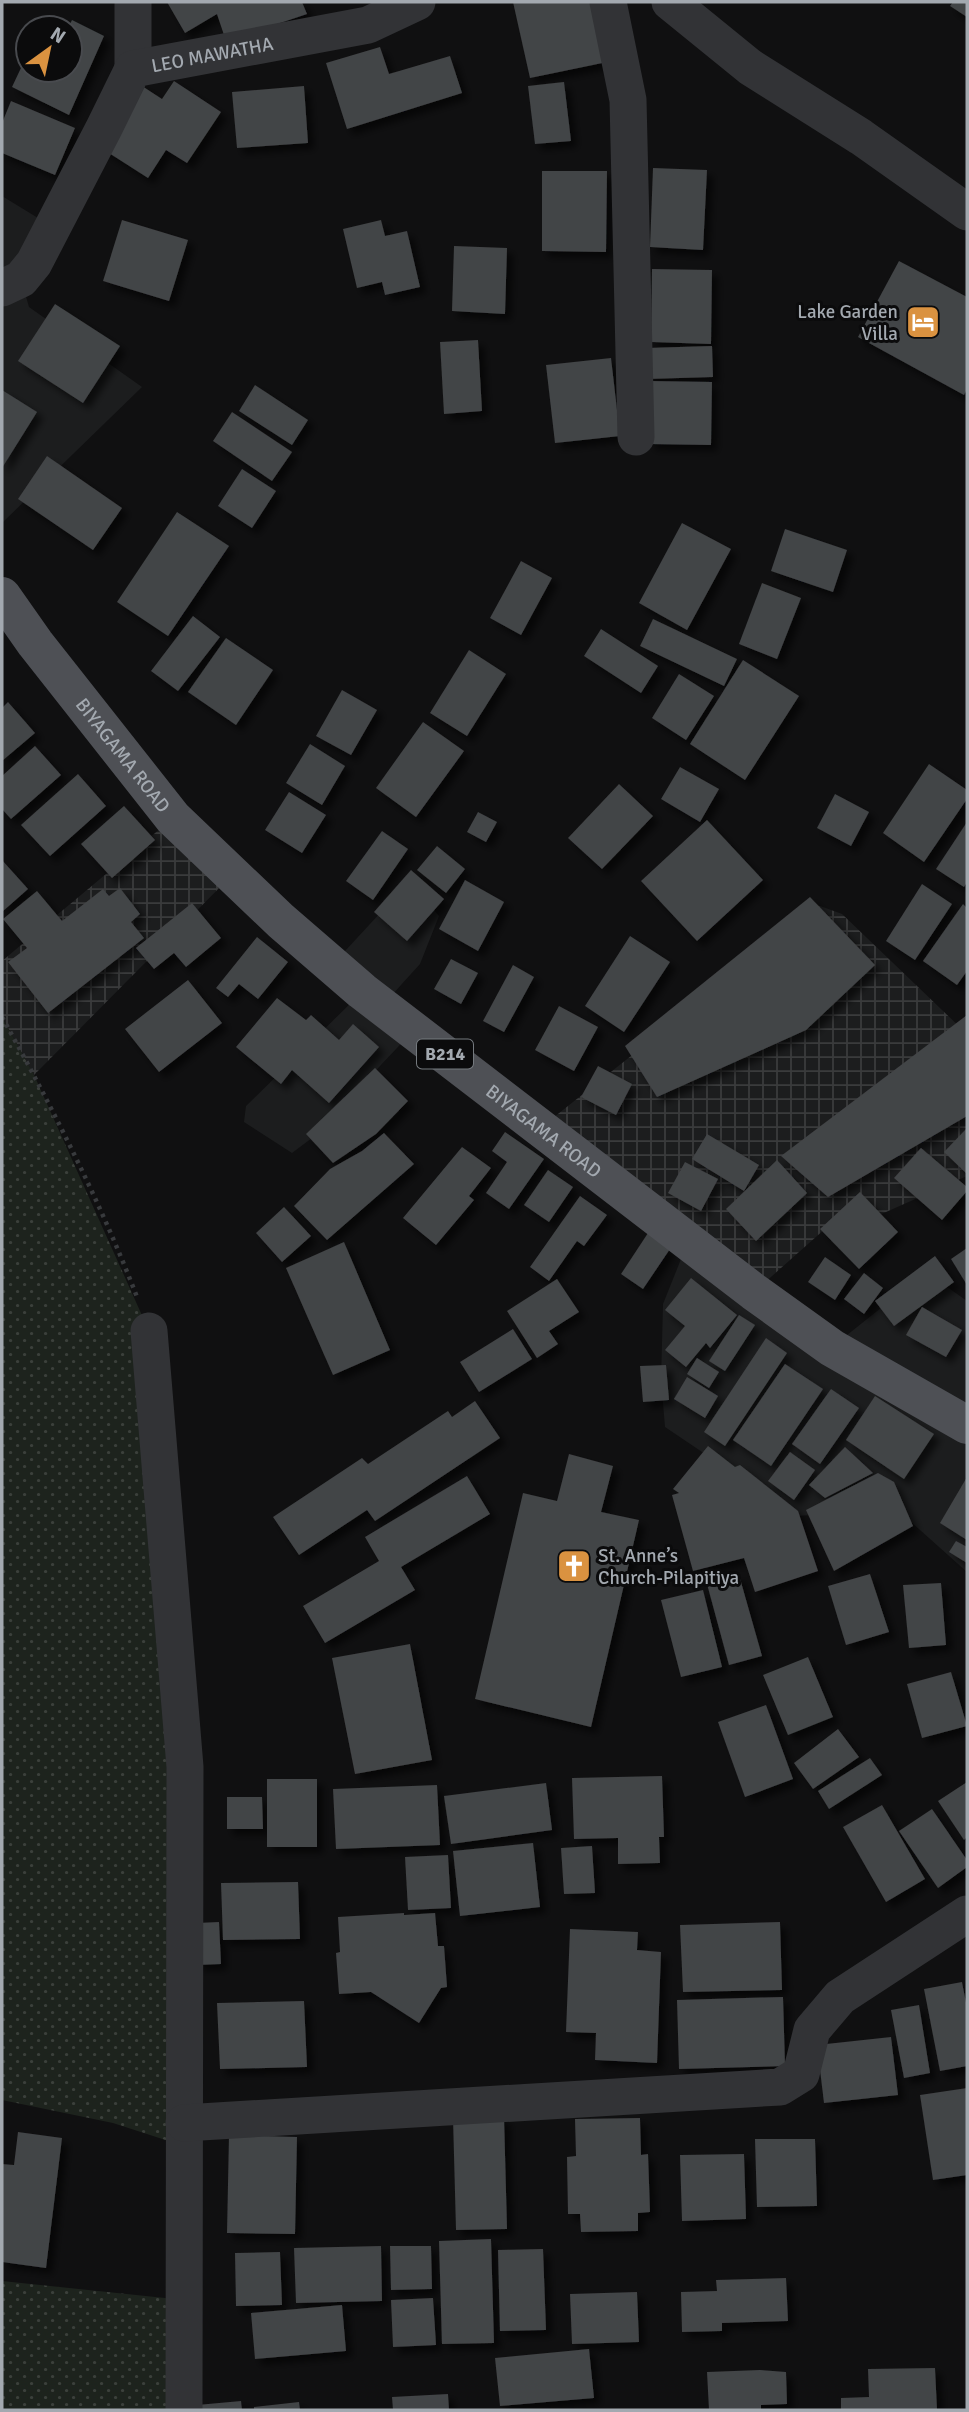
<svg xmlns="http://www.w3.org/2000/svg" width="969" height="2412" viewBox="0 0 969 2412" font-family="Signika,sans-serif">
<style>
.built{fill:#1c1d1e}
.industrial{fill:url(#industrial-grid)}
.grass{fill:url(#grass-dots)}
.building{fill:#424446;filter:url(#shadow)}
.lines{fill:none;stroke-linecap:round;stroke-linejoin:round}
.path{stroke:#383a3d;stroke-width:4.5;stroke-dasharray:3.5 5;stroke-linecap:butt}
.minor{stroke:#323336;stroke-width:37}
.primary{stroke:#4e5055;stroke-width:38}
.labels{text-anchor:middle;stroke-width:6;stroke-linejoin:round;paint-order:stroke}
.shield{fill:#0b0b0c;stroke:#757a7f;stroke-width:2}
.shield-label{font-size:18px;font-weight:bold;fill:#a3a9b0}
.street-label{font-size:19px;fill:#a3a9b0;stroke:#0b0b0c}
.poi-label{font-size:19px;fill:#a3a9b0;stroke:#0b0b0c;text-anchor:end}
</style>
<defs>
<pattern id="industrial-grid" width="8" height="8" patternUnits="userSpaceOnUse" patternTransform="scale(1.75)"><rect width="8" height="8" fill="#1c1d1e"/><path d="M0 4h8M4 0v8" fill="none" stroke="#3a3b3c"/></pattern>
<pattern id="grass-dots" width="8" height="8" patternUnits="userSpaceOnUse" patternTransform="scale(1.75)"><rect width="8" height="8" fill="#1d231d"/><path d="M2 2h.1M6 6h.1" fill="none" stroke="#3b403b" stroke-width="1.8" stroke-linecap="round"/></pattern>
<filter id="shadow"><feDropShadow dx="6" dy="6" stdDeviation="3.5" flood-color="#0009"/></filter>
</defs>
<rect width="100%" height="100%" fill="#101011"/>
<g class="built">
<polygon points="2,196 38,218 21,279 29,307 142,387 2,523"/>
<polygon points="406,885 418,891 439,916 420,964 382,1006 414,1030 312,1138 292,1153 244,1122 246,1106 362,992 333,964"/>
<polygon points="681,1259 832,1347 926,1272 967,1301 967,1572 901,1513 888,1510 797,1516 665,1427 661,1380 663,1304"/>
</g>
<g class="industrial">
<polygon points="173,818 232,875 34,1075 2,1017 2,961"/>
<polygon points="820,906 842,914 967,1034 967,1176 868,1220 835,1220 754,1292 539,1129"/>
</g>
<g class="grass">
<polygon points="2,1017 34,1075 149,1331 184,2146 113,2123 2,2100"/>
<polygon points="2,2281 184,2300 184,2410 2,2410"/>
</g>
<g class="building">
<polygon points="167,2 302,2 307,14 226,41 217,14 185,33"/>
<polygon points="513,2 598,2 612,61 530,78"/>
<polygon points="953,2 967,2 967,17 950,6"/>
<polygon points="72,20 104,36 69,115 12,87 28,53 28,70 70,70 70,28 68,28"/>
<polygon points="380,47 389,74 450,56 462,93 347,129 326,63"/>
<polygon points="174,81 221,112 187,163 166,150 148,178 98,146 139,84 162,99"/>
<polygon points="564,82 571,141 535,144 528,86"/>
<polygon points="304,86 308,143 237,148 232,92"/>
<polygon points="11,101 75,128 55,175 2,153 2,123"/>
<polygon points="653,168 707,170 703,250 650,247"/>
<polygon points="542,171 607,171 606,252 542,251"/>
<polygon points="122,220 188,240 169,301 103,281"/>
<polygon points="381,220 385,236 407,231 420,287 385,295 382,282 357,288 343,229"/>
<polygon points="454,246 507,248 505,314 452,311"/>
<polygon points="899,261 967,297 967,389 964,395 858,337"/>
<polygon points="652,269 712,270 711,344 651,342"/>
<polygon points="55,304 120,346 83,403 18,361"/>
<polygon points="478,340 482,411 444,414 440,342"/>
<polygon points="712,346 713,377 647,379 646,348"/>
<polygon points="611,358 620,436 555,443 546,365"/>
<polygon points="650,381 712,382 711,445 649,444"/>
<polygon points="255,385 308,420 292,445 239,411"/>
<polygon points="2,390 37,412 2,468"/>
<polygon points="232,412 292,452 272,481 213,441"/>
<polygon points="47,456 122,508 93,550 18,499"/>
<polygon points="242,469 276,491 252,528 218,506"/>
<polygon points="177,512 229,546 168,636 117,602"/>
<polygon points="682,523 731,549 687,630 639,603"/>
<polygon points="785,529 847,550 833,592 771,571"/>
<polygon points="521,561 552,578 521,635 490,618"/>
<polygon points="762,583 801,598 777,659 739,644"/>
<polygon points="193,616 220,637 178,691 151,671"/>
<polygon points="653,619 737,659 724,686 640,646"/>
<polygon points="601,629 658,666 641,693 584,656"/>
<polygon points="226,638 273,670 236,725 188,692"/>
<polygon points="469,650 506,674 467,736 430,713"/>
<polygon points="743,660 799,696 745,780 690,744"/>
<polygon points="679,674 714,696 686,740 652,718"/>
<polygon points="342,690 377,710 351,755 316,736"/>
<polygon points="8,702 35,733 2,761 2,708"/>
<polygon points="423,722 464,751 416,817 376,788"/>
<polygon points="310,744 345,766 322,805 286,783"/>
<polygon points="35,746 61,775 11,819 2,809 2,776"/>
<polygon points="929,764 967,790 967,799 924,862 883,833"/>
<polygon points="680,767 719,789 700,822 661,799"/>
<polygon points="78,774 106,806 50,856 21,825"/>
<polygon points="619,784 653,816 602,869 568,838"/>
<polygon points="289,792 326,815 302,853 265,830"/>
<polygon points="835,794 869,812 851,846 817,828"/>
<polygon points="124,806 155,840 112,878 81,844"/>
<polygon points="478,812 497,822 486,842 467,832"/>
<polygon points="707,820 763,880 697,941 641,881"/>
<polygon points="967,822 967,882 964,887 936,869"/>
<polygon points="382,831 408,849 373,900 346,881"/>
<polygon points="437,846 465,869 446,893 417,870"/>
<polygon points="2,860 28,889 2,912"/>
<polygon points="411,870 444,899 407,941 374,912"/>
<polygon points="465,880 504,902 478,951 439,929"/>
<polygon points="922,884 952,904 915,960 886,941"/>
<polygon points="120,888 140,914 131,922 144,938 48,1013 8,962 27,948 3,919 37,891 62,921 103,889 109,896"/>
<polygon points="810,897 875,965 806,1030 657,1097 625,1046"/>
<polygon points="192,903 221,938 186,967 174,953 154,969 136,948"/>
<polygon points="963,904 967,908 967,971 957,985 923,961"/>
<polygon points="630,936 670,962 624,1032 585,1006"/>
<polygon points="257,937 288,962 258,999 239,984 228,997 216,988"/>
<polygon points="451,959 478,973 461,1004 434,989"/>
<polygon points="513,965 534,977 504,1032 483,1021"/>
<polygon points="188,980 222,1023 159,1072 125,1029"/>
<polygon points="277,998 306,1020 311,1015 339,1040 353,1024 379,1047 329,1103 292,1070 281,1084 236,1047"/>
<polygon points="559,1006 598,1027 574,1071 535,1050"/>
<polygon points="967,1015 967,1116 828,1197 781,1156"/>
<polygon points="598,1066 632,1084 616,1115 581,1097"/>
<polygon points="375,1068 408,1101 376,1134 333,1163 306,1134"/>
<polygon points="967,1128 967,1174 944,1152"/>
<polygon points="505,1132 544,1159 509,1209 486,1193 507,1162 492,1151"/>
<polygon points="384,1133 414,1164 327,1240 294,1206 330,1169 362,1151"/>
<polygon points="707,1134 759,1165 744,1191 692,1159"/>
<polygon points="462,1147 491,1168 469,1196 474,1200 436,1245 403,1218"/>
<polygon points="921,1148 967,1187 967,1191 942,1220 894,1178"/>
<polygon points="777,1160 807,1193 756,1241 726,1209"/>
<polygon points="685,1162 718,1179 701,1211 668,1193"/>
<polygon points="548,1170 573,1187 549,1222 524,1205"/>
<polygon points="860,1192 898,1232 859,1269 820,1229"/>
<polygon points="580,1196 607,1215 584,1246 577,1241 549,1281 530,1267"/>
<polygon points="284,1207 311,1236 282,1262 256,1233"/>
<polygon points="648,1233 670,1249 643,1289 621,1274"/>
<polygon points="344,1242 390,1350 333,1375 286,1268"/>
<polygon points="967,1248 967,1285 951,1259"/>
<polygon points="935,1256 954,1282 894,1326 875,1301"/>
<polygon points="825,1257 851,1275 835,1300 808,1282"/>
<polygon points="864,1273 883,1288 864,1314 844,1299"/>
<polygon points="691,1278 737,1315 710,1348 706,1343 686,1367 665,1350 685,1326 665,1310"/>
<polygon points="557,1279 579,1312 549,1331 558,1344 537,1358 507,1311"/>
<polygon points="922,1307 962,1330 946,1357 906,1335"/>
<polygon points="739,1315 755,1325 725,1371 709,1361"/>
<polygon points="513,1329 532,1359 479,1392 460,1362"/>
<polygon points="766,1338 787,1353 725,1446 704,1432"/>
<polygon points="697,1358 719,1372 709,1388 687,1374"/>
<polygon points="785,1364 823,1389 771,1466 733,1440"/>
<polygon points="666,1365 669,1400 643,1402 640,1366"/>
<polygon points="687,1377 718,1396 705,1418 674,1399"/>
<polygon points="831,1389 859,1408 820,1464 792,1444"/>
<polygon points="875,1396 934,1434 904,1479 846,1440"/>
<polygon points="475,1401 500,1438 375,1521 367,1510 299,1555 273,1517 362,1458 368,1464 448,1411 452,1417"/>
<polygon points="708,1446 735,1467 740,1465 798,1511 818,1571 755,1592 744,1558 693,1571 672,1495 679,1493 673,1489"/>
<polygon points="845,1447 873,1473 825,1498 809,1485"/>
<polygon points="790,1452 815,1470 794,1500 768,1481"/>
<polygon points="569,1454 613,1466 601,1512 639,1520 591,1727 475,1699 523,1493 557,1501"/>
<polygon points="878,1473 894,1482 913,1526 834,1571 806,1510"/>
<polygon points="467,1476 490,1514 401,1567 415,1590 325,1643 303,1606 379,1561 365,1537"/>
<polygon points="967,1477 967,1540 940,1523"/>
<polygon points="956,1541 967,1547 967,1563 949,1552"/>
<polygon points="870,1574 889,1632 846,1645 828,1586"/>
<polygon points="739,1575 762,1656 729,1665 707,1584"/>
<polygon points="941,1583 946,1645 909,1648 903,1585"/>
<polygon points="703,1590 722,1667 681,1677 661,1600"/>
<polygon points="410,1644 432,1760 355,1774 332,1658"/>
<polygon points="808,1657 833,1717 788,1735 763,1675"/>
<polygon points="951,1672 967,1726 922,1738 907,1684"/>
<polygon points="766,1705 793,1779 745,1797 718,1722"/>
<polygon points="838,1729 859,1757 813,1789 794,1763"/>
<polygon points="870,1758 882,1775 829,1809 818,1791"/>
<polygon points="662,1776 664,1837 659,1837 660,1863 618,1864 618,1838 574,1839 572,1778"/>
<rect x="267" y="1779" width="50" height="68"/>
<polygon points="967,1782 967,1837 964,1840 938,1801"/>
<polygon points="546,1783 552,1830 451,1844 444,1796"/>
<polygon points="437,1785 440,1845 336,1849 333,1789"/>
<polygon points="227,1797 262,1797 263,1829 227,1829"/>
<polygon points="882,1805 925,1879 886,1902 843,1827"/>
<polygon points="932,1809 967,1860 967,1867 938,1888 899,1831"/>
<polygon points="533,1843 540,1907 460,1916 453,1851"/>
<polygon points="592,1846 595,1893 564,1894 561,1848"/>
<polygon points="448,1855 451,1908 408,1910 405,1857"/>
<polygon points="298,1882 300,1939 223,1940 221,1883"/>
<polygon points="404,1913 404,1915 435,1913 438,1946 444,1946 447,1987 441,1988 419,2023 371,1992 339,1994 336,1953 340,1952 338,1917"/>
<polygon points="219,1922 221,1964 197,1965 196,1923"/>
<polygon points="780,1922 782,1990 683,1992 680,1925"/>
<polygon points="570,1929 638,1932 637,1950 661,1952 657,2063 595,2060 596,2033 566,2032"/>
<polygon points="962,1982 967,2008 967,2066 940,2071 924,1989"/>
<polygon points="783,1997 785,2066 679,2069 677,2000"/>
<polygon points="304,2001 307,2067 220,2069 217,2003"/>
<polygon points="919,2005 930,2073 904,2078 891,2010"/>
<polygon points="891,2037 898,2095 824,2103 817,2045"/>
<polygon points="967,2088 967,2175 933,2180 920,2095"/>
<polygon points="504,2117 507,2229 456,2230 453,2118"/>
<polygon points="640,2118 641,2155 648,2154 650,2212 638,2213 638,2231 581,2232 580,2214 568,2214 567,2157 576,2156 575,2119"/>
<polygon points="18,2132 62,2138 46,2268 2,2262 2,2164 14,2165"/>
<polygon points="229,2135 297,2137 295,2234 227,2233"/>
<polygon points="755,2139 815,2139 817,2206 757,2207"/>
<polygon points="744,2154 746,2219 682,2221 680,2155"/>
<polygon points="491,2239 494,2343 442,2344 439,2241"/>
<polygon points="381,2246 382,2301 296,2303 294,2248"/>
<polygon points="390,2246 431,2246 432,2289 391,2290"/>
<polygon points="543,2249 546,2330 500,2331 498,2250"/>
<polygon points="280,2252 282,2305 236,2306 235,2253"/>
<polygon points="786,2278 788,2321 722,2323 722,2331 682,2332 681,2292 717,2291 716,2280"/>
<polygon points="637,2292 639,2342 572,2344 570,2294"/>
<polygon points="433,2298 436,2345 393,2347 391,2300"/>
<polygon points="342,2305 346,2351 255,2359 251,2313"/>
<polygon points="589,2349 594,2398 500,2406 495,2358"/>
<polygon points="935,2368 937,2410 841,2410 841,2398 869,2397 868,2369"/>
<polygon points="760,2370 786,2372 787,2404 761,2405 761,2410 709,2410 707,2372"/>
<polygon points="448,2394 449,2410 393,2410 392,2397"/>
<polygon points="241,2401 242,2410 197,2410 197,2405"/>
<polygon points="299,2402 300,2410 254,2410 254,2407"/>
</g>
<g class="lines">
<path class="path" d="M2 1017C52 1107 100 1201 137 1297"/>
<g class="minor">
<polyline points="608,2 628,100 636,437"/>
<polyline points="670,2 750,67 861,137 967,212"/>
<polyline points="133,69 133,2"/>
<path id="s1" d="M2 288 21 279 34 263 104 128 133 69 368 25 417 2"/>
<polyline points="149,1331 185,1767 184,2410"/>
<polyline points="184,2123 780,2087 801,2074 812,2030 840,1997 967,1914"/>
</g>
<path class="primary" id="s2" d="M2 596 35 643 173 818 281 921 362 991 754 1292 832 1348 967 1425"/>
</g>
<defs>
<g id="hotel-square" transform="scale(1.75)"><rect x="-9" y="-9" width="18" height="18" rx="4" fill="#da9240" stroke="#0b0b0c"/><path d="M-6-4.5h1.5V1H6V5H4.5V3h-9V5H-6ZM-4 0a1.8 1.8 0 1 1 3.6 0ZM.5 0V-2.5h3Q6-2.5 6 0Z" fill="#fff"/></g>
<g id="church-square" transform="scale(1.75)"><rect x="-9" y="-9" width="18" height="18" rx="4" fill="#da9240" stroke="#0b0b0c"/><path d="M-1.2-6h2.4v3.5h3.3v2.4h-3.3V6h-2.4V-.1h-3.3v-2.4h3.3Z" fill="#fff"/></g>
</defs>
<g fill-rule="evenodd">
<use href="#hotel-square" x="923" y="322"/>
<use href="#church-square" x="574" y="1566"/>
</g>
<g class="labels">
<rect class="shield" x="417" y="1039.5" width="56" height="29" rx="5"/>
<g class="shield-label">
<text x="445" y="1060">B214</text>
</g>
<g class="street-label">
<text dy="7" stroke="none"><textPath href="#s1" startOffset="340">LEO MAWATHA</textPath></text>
<text dy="7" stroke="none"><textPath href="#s2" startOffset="200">BIYAGAMA ROAD</textPath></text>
<text dy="7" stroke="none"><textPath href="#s2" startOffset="766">BIYAGAMA ROAD</textPath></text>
</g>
<g class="poi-label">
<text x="898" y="318">Lake Garden<tspan x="898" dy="22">Villa</tspan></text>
<text x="598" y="1562" text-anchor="start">St. Anne’s<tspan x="598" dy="22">Church-Pilapitiya</tspan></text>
</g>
</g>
<rect width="969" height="2412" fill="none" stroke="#a3a9b0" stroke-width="7"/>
<g transform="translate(49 49) rotate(33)"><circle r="33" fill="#0b0b0c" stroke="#484a4e" stroke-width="2"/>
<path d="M0-5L12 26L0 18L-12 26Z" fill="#da9240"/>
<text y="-10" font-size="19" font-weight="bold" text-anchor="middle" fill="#a3a9b0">N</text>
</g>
</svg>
